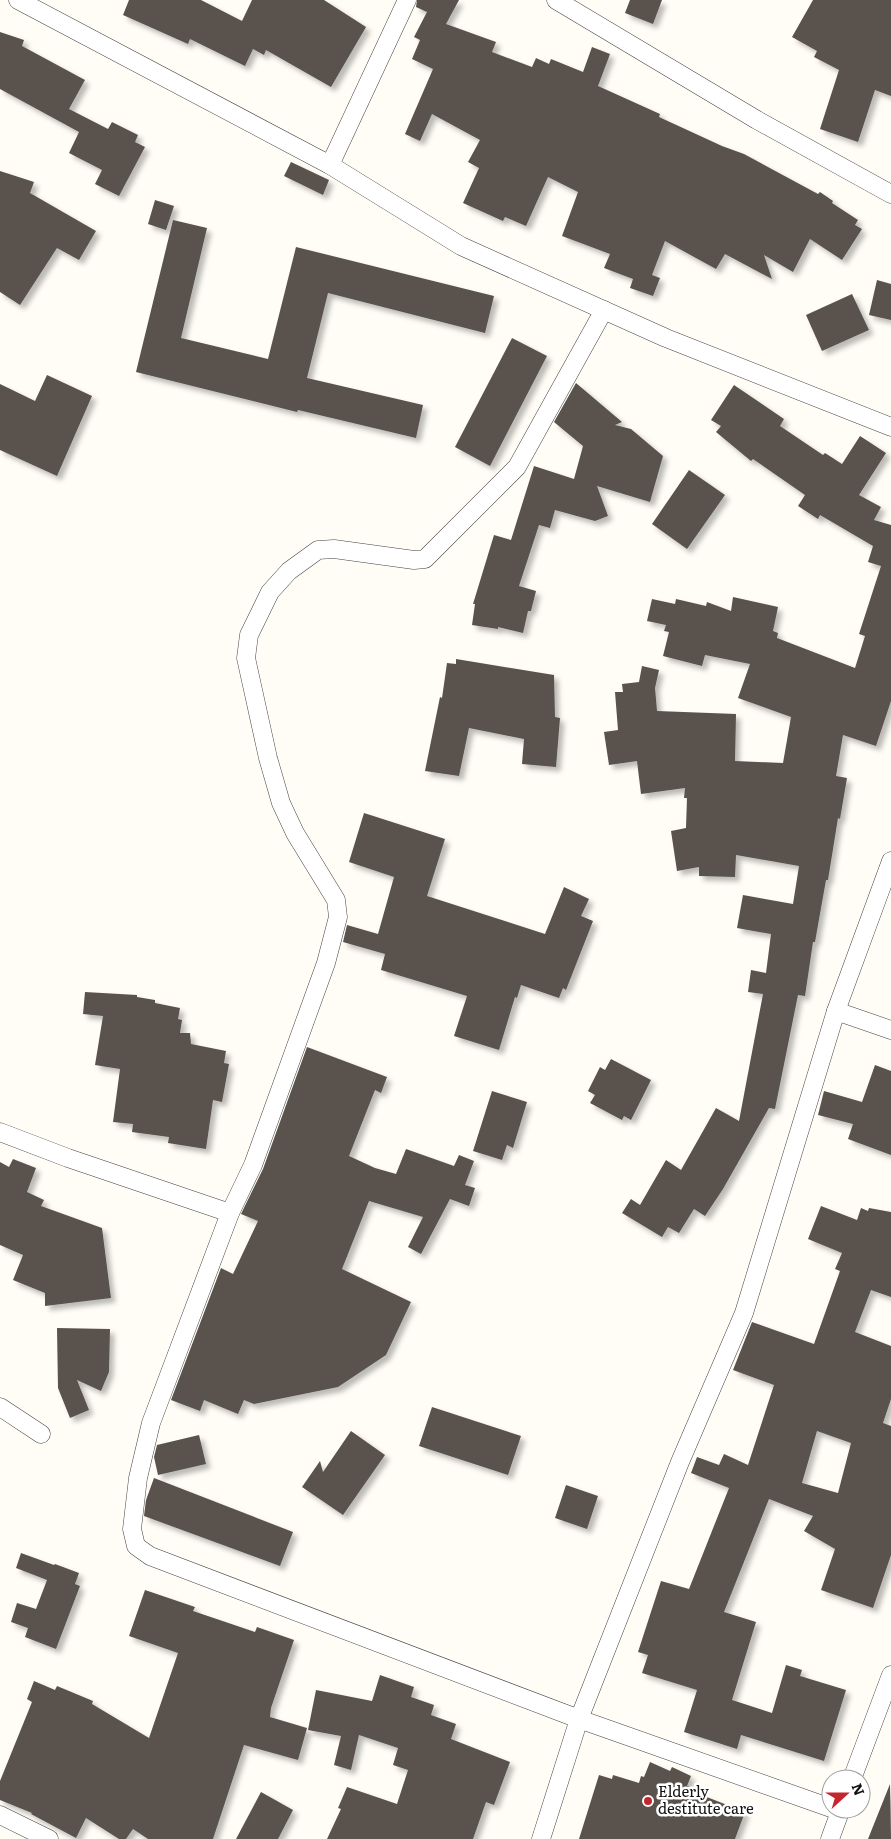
<svg xmlns="http://www.w3.org/2000/svg" width="891" height="1839" viewBox="0 0 891 1839" font-family="Literata,serif">
<style>
.building{fill:#5a524d;fill-rule:evenodd;filter:url(#shadow)}
.lines{fill:none;stroke-linecap:round;stroke-linejoin:round}
.street-casing{stroke:#444;stroke-width:19}
.street{stroke:#fff;stroke-width:18}
.poi-dot{fill:#c4262e;stroke:#fff;stroke-width:2}
.labels{text-anchor:middle;stroke-width:5;stroke-linejoin:round;paint-order:stroke}
.poi-label{font-size:15px;fill:#111;stroke:#fff;text-anchor:start}
</style>
<defs>
<filter id="shadow"><feDropShadow dx="4.5" dy="4.5" stdDeviation="2.5" flood-color="#0004"/></filter>
</defs>
<rect width="100%" height="100%" fill="#fffdf5"/>
<g class="building">
<polygon points="129,0 201,0 242,21 252,0 324,0 366,27 331,87 266,50 264,55 253,49 245,66 190,39 188,44 123,15"/>
<polygon points="417,0 459,0 446,24 496,42 492,52 532,67 536,58 549,64 551,59 583,72 592,47 610,54 598,86 660,114 659,117 722,146 744,154 818,194 820,192 833,201 832,203 858,220 855,225 862,229 842,260 810,239 793,272 764,255 772,279 725,254 716,269 665,241 652,275 660,278 653,296 630,288 633,279 604,268 610,254 562,236 578,192 548,177 526,226 505,217 503,221 463,203 479,168 468,162 480,140 432,114 420,141 405,134 433,69 412,59 420,40 414,37 427,12 416,7"/>
<polygon points="630,0 662,0 653,24 625,13"/>
<polygon points="813,0 891,0 891,96 875,90 858,142 820,129 839,70 814,57 817,51 792,37"/>
<polygon points="0,32 24,40 22,46 85,80 69,109 108,129 112,122 138,135 135,142 145,147 119,196 95,184 102,170 69,153 79,132 0,89"/>
<polygon points="291,162 329,180 323,195 284,176"/>
<polygon points="0,171 34,182 30,193 96,231 79,260 57,248 20,305 0,292"/>
<polygon points="155,200 174,206 166,230 148,224"/>
<polygon points="173,220 207,228 181,338 268,359 296,247 494,296 485,333 328,293 307,378 423,405 416,438 298,410 297,412 136,372"/>
<polygon points="877,280 891,284 891,320 869,315"/>
<polygon points="852,294 869,330 822,351 806,315"/>
<polygon points="512,338 547,356 490,466 455,447"/>
<polygon points="47,375 92,396 57,476 0,450 0,384 35,401"/>
<polygon points="576,383 622,422 615,425 631,429 663,456 650,502 597,486 608,516 595,521 555,510 550,528 539,525 519,586 536,591 531,611 528,611 523,633 498,627 498,629 472,625 475,604 473,604 494,535 511,540 534,466 574,479 583,446 554,422"/>
<polygon points="734,385 784,419 780,426 823,455 825,453 842,464 860,436 886,453 859,495 881,507 874,520 891,525 891,701 876,746 843,735 836,776 847,778 840,819 838,818 828,880 826,880 815,942 813,942 805,996 798,995 775,1109 769,1108 723,1189 705,1216 694,1209 679,1233 668,1227 662,1237 622,1213 631,1199 640,1205 666,1160 681,1170 716,1108 739,1121 763,994 748,992 751,970 766,973 771,934 737,928 743,895 793,904 799,866 736,855 735,877 699,876 699,867 677,871 671,831 686,828 687,798 684,798 685,788 641,794 637,761 609,765 604,732 618,730 615,692 623,692 622,684 639,682 642,666 659,670 655,688 657,711 736,714 735,761 783,763 791,717 738,698 750,664 705,655 702,666 663,656 669,632 664,631 666,625 647,621 652,599 675,604 676,599 706,606 707,602 731,611 733,597 778,607 773,631 778,633 777,638 855,668 865,636 859,634 881,566 868,562 873,546 820,515 818,519 798,506 805,495 753,459 751,461 716,432 721,426 711,420"/>
<polygon points="689,470 725,495 687,549 652,524"/>
<polygon points="456,659 554,675 555,717 560,718 556,767 522,764 524,739 469,728 459,776 425,771 440,697 442,698 447,663 456,664"/>
<polygon points="364,813 445,839 427,896 545,934 564,887 589,899 581,916 593,921 566,990 563,988 559,998 521,985 517,998 515,997 499,1050 454,1036 467,996 381,970 385,954 343,942 347,925 378,934 394,877 349,862"/>
<polygon points="85,992 137,995 137,997 155,1000 155,1003 180,1008 178,1019 182,1020 180,1033 190,1033 191,1044 226,1051 224,1063 229,1064 222,1102 213,1100 206,1149 168,1143 169,1137 132,1132 133,1124 113,1122 120,1069 95,1065 103,1016 83,1014"/>
<polygon points="307,1047 387,1077 381,1093 375,1090 349,1156 375,1168 396,1174 406,1149 454,1166 459,1155 474,1161 465,1185 475,1188 469,1206 450,1199 421,1254 408,1247 423,1217 369,1201 342,1269 411,1302 386,1355 338,1387 254,1404 244,1400 238,1414 204,1400 200,1411 171,1400 221,1268 233,1274 258,1221 241,1214 263,1169"/>
<polygon points="611,1059 651,1080 631,1120 624,1116 622,1120 590,1103 595,1095 588,1091 600,1067 605,1070"/>
<polygon points="875,1065 891,1071 891,1155 848,1139 853,1124 818,1115 824,1091 862,1102"/>
<polygon points="492,1091 527,1102 513,1148 507,1145 502,1160 473,1151"/>
<polygon points="13,1159 36,1168 27,1192 44,1200 41,1206 102,1228 111,1298 45,1306 45,1293 13,1280 23,1255 0,1245 0,1162 9,1167"/>
<path d="M821 1206 857 1220 861 1208 868 1211 869 1208 891 1212V1297L871 1290 855 1332 891 1346V1399L883 1423 891 1426V1555L873 1608 821 1590 835 1549 804 1531 813 1516 769 1499 724 1612 756 1622 732 1700 772 1713 786 1665 802 1670 800 1676 846 1690 824 1761 741 1735 737 1749 684 1732 697 1690 642 1673 648 1655 638 1652 661 1581 689 1589 729 1488 691 1473 697 1457 719 1465 724 1454 748 1465 774 1385 733 1370 752 1322 814 1344 840 1271 835 1269 842 1253 808 1239ZM817 1431 851 1443 838 1493 802 1483Z"/>
<polygon points="57,1328 110,1329 109,1372 101,1391 77,1380 89,1410 70,1418 58,1388"/>
<polygon points="432,1407 521,1436 508,1475 419,1446"/>
<polygon points="351,1431 385,1455 343,1515 302,1487 320,1461 323,1472"/>
<polygon points="199,1435 206,1464 158,1475 154,1457 157,1445"/>
<polygon points="154,1478 293,1532 280,1566 144,1516 146,1500"/>
<polygon points="566,1485 598,1496 587,1529 555,1518"/>
<polygon points="21,1553 54,1565 55,1564 79,1573 75,1584 80,1586 56,1649 25,1637 28,1628 11,1622 17,1603 36,1609 47,1580 16,1568"/>
<polygon points="145,1590 195,1607 193,1611 255,1632 257,1627 294,1640 271,1708 270,1717 307,1728 298,1760 244,1745 213,1839 148,1839 133,1829 126,1839 119,1839 86,1818 76,1838 31,1814 32,1813 0,1800 0,1781 32,1702 27,1699 34,1681 55,1690 57,1686 93,1701 92,1704 149,1738 178,1653 129,1636"/>
<polygon points="380,1675 414,1687 411,1697 434,1705 431,1715 456,1724 451,1739 510,1762 494,1805 486,1802 473,1839 327,1839 341,1809 338,1808 347,1787 397,1804 408,1770 393,1765 398,1748 359,1735 351,1770 334,1765 341,1736 308,1730 316,1690 372,1701"/>
<polygon points="650,1762 670,1771 672,1767 691,1776 687,1786 695,1789 694,1792 745,1812 735,1839 579,1839 599,1775 612,1779 613,1775 639,1783 641,1776 644,1777"/>
<polygon points="890,1784 891,1839 868,1839"/>
<polygon points="261,1792 293,1810 278,1839 236,1839"/>
</g>
<g class="lines">
<g class="street-casing">
<g id="street">
<polyline points="18,0 330,165 461,246 666,338 891,427"/>
<polyline points="556,0 757,120 891,194"/>
<polyline points="330,165 407,0"/>
<polyline points="604,310 517,467 425,559 414,560 334,549 318,550 289,571 270,592 249,635 246,658 268,758 281,803 295,833 336,900 338,917 326,963 253,1165 230,1213 151,1423 138,1478 132,1529 136,1546 150,1556 579,1719 831,1808"/>
<polyline points="836,1011 891,861"/>
<polyline points="0,1132 68,1158 230,1213"/>
<polyline points="0,1407 41,1434"/>
<polyline points="852,1779 891,1675"/>
<polyline points="0,1815 49,1839"/>
<polyline points="541,1839 579,1719 680,1462 744,1313 836,1011 891,1030"/>
<polyline points="830,1839 841,1809"/>
</g>
</g>
<use href="#street" class="street"/>
</g>
<circle class="poi-dot" cx="648" cy="1801" r="5"/>
<g class="labels">
<g class="poi-label">
<text x="658" y="1797">Elderly<tspan x="658" dy="17">destitute care</tspan></text>
</g>
</g>
<g transform="translate(846 1794) rotate(69)"><circle r="24" fill="#ffffff" stroke="#a0a0a0"/>
<path d="M0-4L9 19L0 12L-9 19Z" fill="#c4262e"/>
<text y="-8" font-size="14" font-weight="bold" text-anchor="middle" fill="#111111">N</text>
</g>
</svg>
